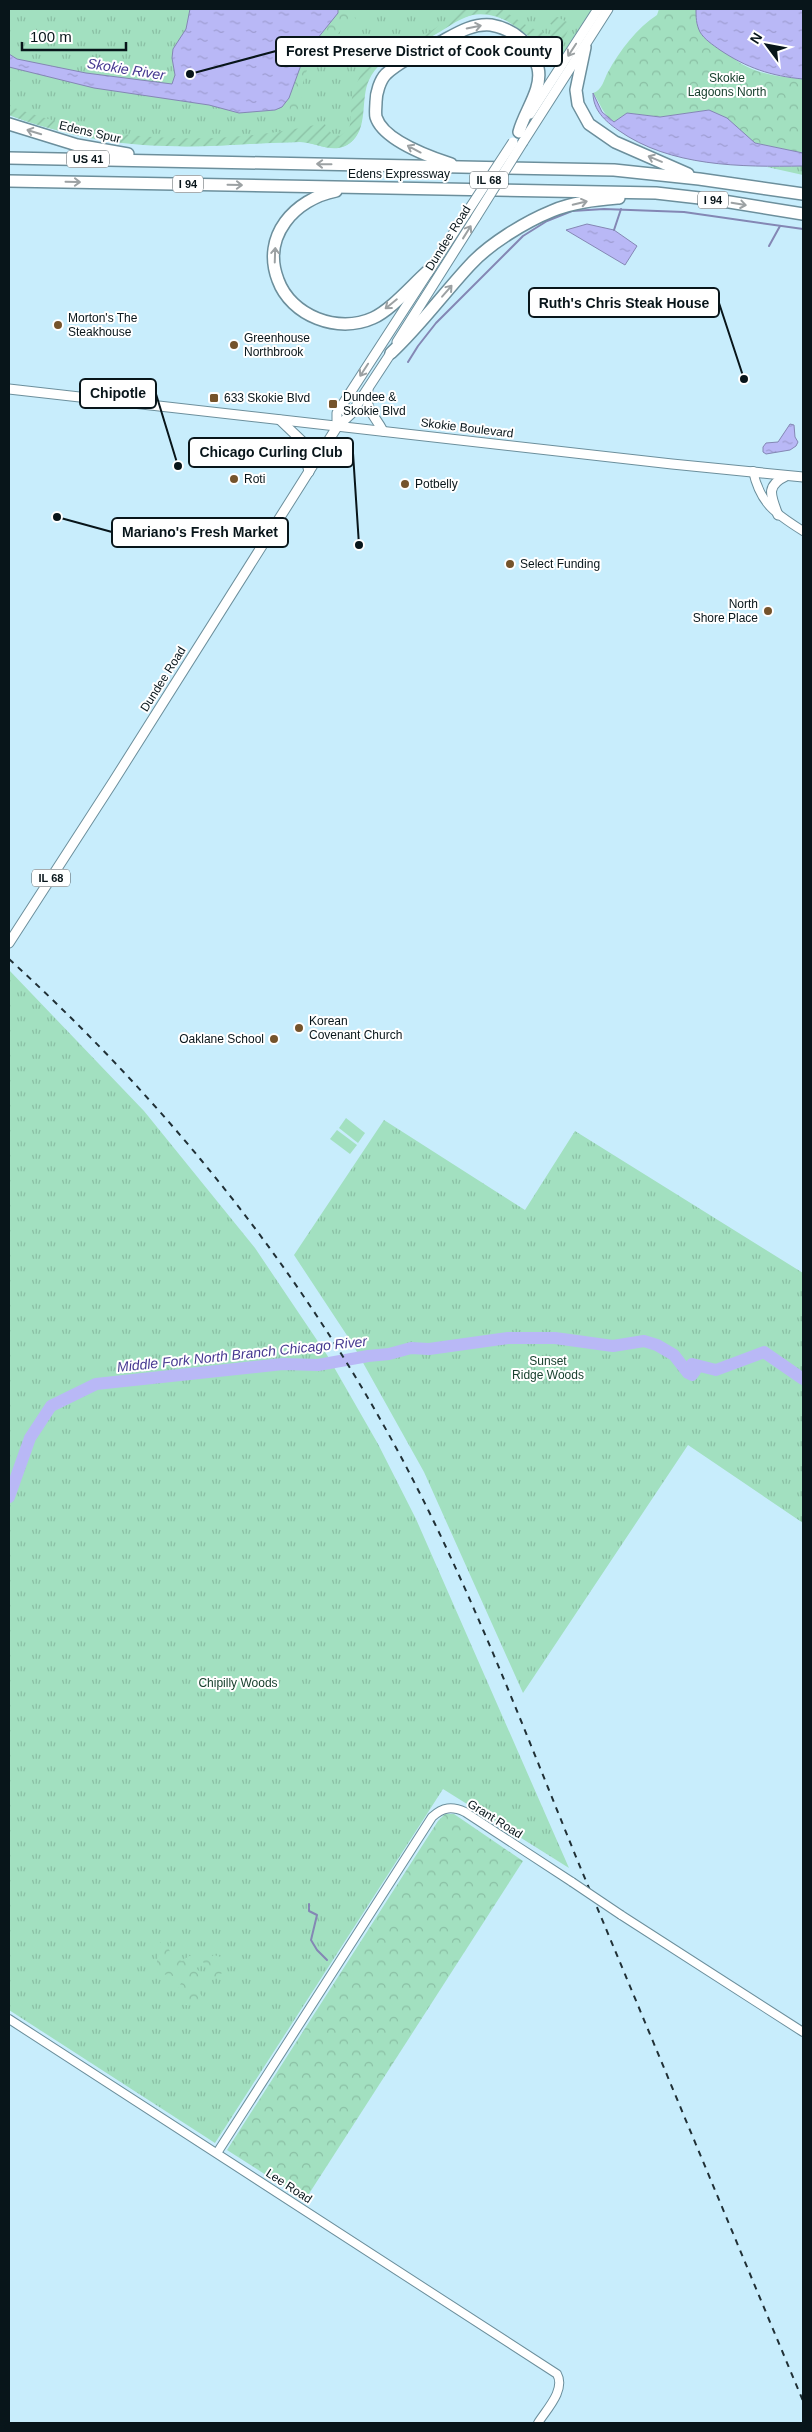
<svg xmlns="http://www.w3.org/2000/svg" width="812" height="2432" viewBox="0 0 812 2432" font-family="Helvetica,sans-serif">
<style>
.grass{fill:url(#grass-tufts)}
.forest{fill:url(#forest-crowns)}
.garden{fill:url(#garden-furrows)}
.pitch{fill:#a2e0c0}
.water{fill:url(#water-ripples);stroke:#8487b4}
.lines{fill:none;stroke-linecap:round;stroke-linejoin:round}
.stream{stroke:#8487b4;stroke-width:2}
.river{stroke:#b9b8f6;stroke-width:12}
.tertiary-casing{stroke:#6c8f9c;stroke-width:10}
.secondary-casing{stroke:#6c8f9c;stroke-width:11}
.primary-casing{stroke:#6c8f9c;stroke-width:11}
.motorway-casing{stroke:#6c8f9c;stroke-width:14}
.tertiary{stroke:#fff;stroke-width:8}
.secondary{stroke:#fff;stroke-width:9}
.primary{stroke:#fff;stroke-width:9}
.motorway{stroke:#fff;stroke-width:11}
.rail{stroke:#203036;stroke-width:2;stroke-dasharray:6 6;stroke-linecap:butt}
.tertiary-bridge-casing{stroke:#6c8f9c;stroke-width:10;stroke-linecap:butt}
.secondary-bridge-casing{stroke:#6c8f9c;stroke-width:11;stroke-linecap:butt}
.primary-bridge-casing{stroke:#6c8f9c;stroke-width:11;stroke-linecap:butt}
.tertiary-bridge{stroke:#fff;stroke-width:8}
.secondary-bridge{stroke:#fff;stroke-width:9}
.primary-bridge{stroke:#fff;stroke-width:9}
.oneway{stroke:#9ca1a3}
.poi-dot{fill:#75532b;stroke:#fff;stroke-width:2}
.labels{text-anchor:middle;stroke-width:4;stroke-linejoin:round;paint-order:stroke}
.shield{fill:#fff;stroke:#525b5f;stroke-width:1}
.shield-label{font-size:11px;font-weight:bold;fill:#08151a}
.park-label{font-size:12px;fill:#19412f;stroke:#fff}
.street-label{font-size:12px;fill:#08151a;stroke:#fff}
.poi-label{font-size:12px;fill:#08151a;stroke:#fff;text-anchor:start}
.water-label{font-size:14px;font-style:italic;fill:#463991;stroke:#fff}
.leader{fill:none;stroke:#08151a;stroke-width:2}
.callout-dot{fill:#08151a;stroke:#fff;stroke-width:2}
.callout{fill:#fff;stroke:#08151a;stroke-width:2}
.callout-label{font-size:14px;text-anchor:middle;font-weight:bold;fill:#08151a}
</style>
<defs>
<pattern id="grass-tufts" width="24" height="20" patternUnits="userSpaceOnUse" patternTransform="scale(1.25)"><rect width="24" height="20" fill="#a2e0c0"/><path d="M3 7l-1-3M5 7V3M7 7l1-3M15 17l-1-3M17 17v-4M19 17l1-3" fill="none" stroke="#8abfa4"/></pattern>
<pattern id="forest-crowns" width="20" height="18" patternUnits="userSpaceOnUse" patternTransform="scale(1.25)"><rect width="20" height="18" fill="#a2e0c0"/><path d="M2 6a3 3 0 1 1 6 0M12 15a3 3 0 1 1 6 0" fill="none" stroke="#8abfa4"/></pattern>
<pattern id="garden-furrows" width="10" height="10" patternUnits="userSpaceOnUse" patternTransform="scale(1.25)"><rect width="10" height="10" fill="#a2e0c0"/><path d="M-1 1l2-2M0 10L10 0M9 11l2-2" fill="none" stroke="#8abfa4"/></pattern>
<pattern id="water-ripples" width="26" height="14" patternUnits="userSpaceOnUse" patternTransform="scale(1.25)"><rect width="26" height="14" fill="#b9b8f6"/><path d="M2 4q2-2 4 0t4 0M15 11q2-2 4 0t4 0" fill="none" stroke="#9e9dd2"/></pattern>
</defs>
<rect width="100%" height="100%" fill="#c8edfc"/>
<g class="grass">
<path d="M9 9H592L561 56C532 38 497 1 460 19 446 26 433 37 418 44 400 53 379 59 369 78 358 99 370 134 345 146 330 153 315 142 301 142 256 142 212 148 168 146 115 144 59 134 9 115Z"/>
<polygon points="803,166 803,175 767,167"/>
<polygon points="9,970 144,1111 255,1248 327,1355 378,1444 416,1519 569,1868 443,1789 215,2143 9,2010"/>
<polygon points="384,1120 525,1210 575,1131 803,1273 803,1523 688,1445 523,1693 424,1472 352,1343 294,1255"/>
</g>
<g class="forest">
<path d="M338 9H360L353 11 356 22C338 28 345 28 333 39 316 54 304 67 302 91 301 99 302 107 299 114L293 116 290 114 289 98 305 54 338 14Z"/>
<path d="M659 9H696L697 21C709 34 721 50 736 60 754 74 781 77 803 79V153L755 143 709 110 660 117 627 113 614 122C601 113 601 103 593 93 602 91 604 79 608 72 620 50 637 28 657 15Z"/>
<polygon points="445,1814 454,1814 523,1861 305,2200 227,2150 438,1821"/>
<path d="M160 1942 167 1946 173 1957 182 1961 189 1956 198 1957 203 1952 209 1958 214 1955 221 1957 224 1963 222 1973 214 1979H208L206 1974 207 1966 202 1961 196 1968 201 1973V1978L196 1983 197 1989 203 1998 199 2005C187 2006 180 2006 175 1995L181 1983 179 1977 162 1974 157 1970V1960Z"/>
</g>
<path class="garden" d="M464 9H501L529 27 549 35 556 30 548 21 550 16 557 17 571 24 563 41 550 47C527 41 512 17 487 14 481 13 474 14 469 16 457 20 447 28 436 34 419 44 398 50 383 62 377 67 372 73 369 80 360 99 369 129 350 143 334 155 316 142 299 142 257 143 214 147 171 146 117 146 59 134 9 115V106C111 144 219 147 324 123L331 133 340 136 349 129C353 116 349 103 354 91 368 47 396 50 429 32 442 25 451 15 464 9Z"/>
<g class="pitch">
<polygon points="346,1118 365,1133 358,1143 339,1128"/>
<polygon points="337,1130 357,1145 350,1154 330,1139"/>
</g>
<g class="water">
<polygon points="190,9 338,9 338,13 305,54 289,98 282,107 275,110 239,113 209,105 94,88 9,67 9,54 17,59 86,73 172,84 175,75 172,58 173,49 186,29"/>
<path d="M696 9H803V79C771 76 747 68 720 50 713 45 704 39 700 32 696 24 696 17 696 9Z"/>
<path d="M593 93 602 112 614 122 627 113 660 117 709 110 727 118 755 143 803 153V166C741 167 670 167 618 130 605 121 593 110 593 93Z"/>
<polygon points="587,224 614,230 637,246 625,265 566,230"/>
<polygon points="790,424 794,425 795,437 798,442 796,446 790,450 766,454 763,452 763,447 766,443 778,442"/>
</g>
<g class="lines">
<g class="stream">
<polyline points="614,230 621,209"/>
<polyline points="769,246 780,226"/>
<polyline points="408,362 418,346 436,323 523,236 547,221 572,211 604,209 684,212 803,229"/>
<polyline points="309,1904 309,1911 317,1915 311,1940 317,1950 327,1960"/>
</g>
<polyline class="river" points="9,1497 30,1438 51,1406 96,1384 283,1364 318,1365 368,1356 389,1354 411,1348 429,1349 508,1338 555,1338 613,1346 644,1341 657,1345 674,1355 688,1373 692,1375 695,1371 692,1364 716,1370 764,1352 803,1379"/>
<g class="tertiary-casing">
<g id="tertiary">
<path d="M753 471C760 504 776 514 803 531"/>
<polyline points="621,1915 803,2032"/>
<path d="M9 2019 557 2374C566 2390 546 2410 538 2423"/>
<path d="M217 2153 432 1817C443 1807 452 1806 465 1812L572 1882"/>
</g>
</g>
<g class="secondary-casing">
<g id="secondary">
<polyline points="530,114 598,9"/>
<polyline points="523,142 608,9"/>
<polyline points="397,342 476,217"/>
<polyline points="9,389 672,464 803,477"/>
<path d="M368 389C364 409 374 414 383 431"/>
<polyline points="280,420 302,441 309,472"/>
<path d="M778 515C771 496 765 486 786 476"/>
</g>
</g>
<g class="primary-casing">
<g id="primary">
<polyline points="337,427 337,413 464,217"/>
<polyline points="9,943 113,782 337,427 351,414 391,353"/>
</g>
</g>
<g class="motorway-casing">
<g id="motorway">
<polyline points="585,47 576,90 578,104 589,124 615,142 688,174"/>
<polyline points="9,124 77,145 128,154"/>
<polyline points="9,158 614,170 699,179 803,194"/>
<path d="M451 164C430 157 383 140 376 117 375 113 376 106 376 102 376 93 380 80 386 74 400 61 419 53 435 45 453 36 470 23 491 25 514 29 533 45 538 68 543 89 524 112 519 132"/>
<polyline points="9,181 656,193 717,200 803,214"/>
<path d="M336 191C295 199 261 236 278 280 291 316 338 334 373 318 391 310 412 285 428 271"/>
<path d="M391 353C420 326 443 294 470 265 489 244 525 222 552 211 573 202 597 200 619 198"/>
</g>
</g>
<use href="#tertiary" class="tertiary"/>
<use href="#secondary" class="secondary"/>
<use href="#primary" class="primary"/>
<use href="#motorway" class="motorway"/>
<path class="rail" d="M9 959C166 1102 299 1267 400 1455 471 1588 524 1730 581 1869 655 2046 729 2224 803 2401"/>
<g class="tertiary-bridge-casing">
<polyline id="tertiary-bridge" points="572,1882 621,1915"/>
</g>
<g class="secondary-bridge-casing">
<polyline id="secondary-bridge" points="476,217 523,142"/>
</g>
<g class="primary-bridge-casing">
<polyline id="primary-bridge" points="464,217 513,142"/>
</g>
<use href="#tertiary-bridge" class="tertiary-bridge"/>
<use href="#secondary-bridge" class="secondary-bridge"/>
<use href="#primary-bridge" class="primary-bridge"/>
</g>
<defs><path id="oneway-shaft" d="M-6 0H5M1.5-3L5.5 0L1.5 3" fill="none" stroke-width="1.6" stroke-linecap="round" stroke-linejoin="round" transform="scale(1.25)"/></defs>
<g class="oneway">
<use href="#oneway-shaft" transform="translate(474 27) rotate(-11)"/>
<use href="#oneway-shaft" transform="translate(572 50) rotate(123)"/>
<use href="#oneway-shaft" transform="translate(34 132) rotate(-163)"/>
<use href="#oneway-shaft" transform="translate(414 149) rotate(-152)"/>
<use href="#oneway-shaft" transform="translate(655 159) rotate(-157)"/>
<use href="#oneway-shaft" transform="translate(324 164) rotate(-179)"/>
<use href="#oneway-shaft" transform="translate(73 182) rotate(1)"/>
<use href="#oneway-shaft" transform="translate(235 185) rotate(1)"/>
<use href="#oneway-shaft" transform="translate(580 203) rotate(-13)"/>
<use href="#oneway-shaft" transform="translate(739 204) rotate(9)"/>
<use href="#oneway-shaft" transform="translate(467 232) rotate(-58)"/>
<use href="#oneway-shaft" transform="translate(275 255) rotate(-88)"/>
<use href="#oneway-shaft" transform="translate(447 291) rotate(-49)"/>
<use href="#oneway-shaft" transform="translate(391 304) rotate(141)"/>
<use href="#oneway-shaft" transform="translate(364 370) rotate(123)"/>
</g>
<g class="poi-dot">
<circle cx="58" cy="325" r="5"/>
<circle cx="234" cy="345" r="5"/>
<rect x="209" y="393" width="10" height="10" rx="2.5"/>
<rect x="328" y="399" width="10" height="10" rx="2.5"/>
<circle cx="234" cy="479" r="5"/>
<circle cx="405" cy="484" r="5"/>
<circle cx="510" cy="564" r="5"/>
<circle cx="768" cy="611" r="5"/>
<circle cx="299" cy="1028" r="5"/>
<circle cx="274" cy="1039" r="5"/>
</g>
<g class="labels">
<g class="shield">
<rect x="67" y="150.5" width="42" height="17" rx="4"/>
<rect x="470" y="171.5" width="38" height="17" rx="4"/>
<rect x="173" y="175.5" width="30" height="17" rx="4"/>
<rect x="698" y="191.5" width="30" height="17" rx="4"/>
<rect x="32" y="869.5" width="38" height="17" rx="4"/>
</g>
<g class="shield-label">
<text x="88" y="163">US 41</text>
<text x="489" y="184">IL 68</text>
<text x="188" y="188">I 94</text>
<text x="713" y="204">I 94</text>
<text x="51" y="882">IL 68</text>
</g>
<g class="park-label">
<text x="727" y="82">Skokie<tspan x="727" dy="14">Lagoons North</tspan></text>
<text x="548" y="1365">Sunset<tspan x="548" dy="14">Ridge Woods</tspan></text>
<text x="238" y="1687">Chipilly Woods</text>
</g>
<g class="street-label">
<text transform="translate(90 132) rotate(13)" y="4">Edens Spur</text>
<text x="399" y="178">Edens Expressway</text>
<text transform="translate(448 238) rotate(-58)" y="4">Dundee Road</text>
<text transform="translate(467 428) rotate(7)" y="4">Skokie Boulevard</text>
<text transform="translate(163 679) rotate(-58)" y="4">Dundee Road</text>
<text transform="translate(495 1819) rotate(32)" y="4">Grant Road</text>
<text transform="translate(289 2186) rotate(33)" y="4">Lee Road</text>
</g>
<g class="poi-label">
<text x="68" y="322">Morton's The<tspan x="68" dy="14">Steakhouse</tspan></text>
<text x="244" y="342">Greenhouse<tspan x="244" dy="14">Northbrook</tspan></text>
<text x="343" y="401">Dundee &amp;<tspan x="343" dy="14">Skokie Blvd</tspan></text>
<text x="224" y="402">633 Skokie Blvd</text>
<text x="244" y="483">Roti</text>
<text x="415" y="488">Potbelly</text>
<text x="520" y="568">Select Funding</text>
<text x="758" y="608" text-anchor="end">North<tspan x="758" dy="14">Shore Place</tspan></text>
<text x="309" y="1025">Korean<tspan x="309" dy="14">Covenant Church</tspan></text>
<text x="264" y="1043" text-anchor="end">Oaklane School</text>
</g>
<g class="water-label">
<text transform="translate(126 69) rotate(9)" y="5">Skokie River</text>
<text transform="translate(242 1354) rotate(-6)" y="5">Middle Fork North Branch Chicago River</text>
</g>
</g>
<path class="leader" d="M190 74L276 51M744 379L719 303M178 466L156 394M359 545L353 453M57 517L112 532"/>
<g class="callout-dot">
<circle cx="190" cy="74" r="5"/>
<circle cx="744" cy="379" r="5"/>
<circle cx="178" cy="466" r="5"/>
<circle cx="359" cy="545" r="5"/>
<circle cx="57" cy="517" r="5"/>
</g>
<g class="callout">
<rect x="276" y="37" width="286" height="29" rx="5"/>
<rect x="529" y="288" width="190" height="29" rx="5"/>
<rect x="80" y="379" width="76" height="29" rx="5"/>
<rect x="189" y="438" width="164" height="29" rx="5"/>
<rect x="112" y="518" width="176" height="29" rx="5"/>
</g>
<g class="callout-label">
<text x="419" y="56">Forest Preserve District of Cook County</text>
<text x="624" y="308">Ruth's Chris Steak House</text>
<text x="118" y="398">Chipotle</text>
<text x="271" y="457">Chicago Curling Club</text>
<text x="200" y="537">Mariano's Fresh Market</text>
</g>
<rect width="812" height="2432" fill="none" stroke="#08151a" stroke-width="20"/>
<g transform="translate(767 45) rotate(302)" stroke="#ffffff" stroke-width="4" paint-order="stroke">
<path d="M0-4L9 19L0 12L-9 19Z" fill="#08151a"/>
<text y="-8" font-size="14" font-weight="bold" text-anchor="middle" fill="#08151a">N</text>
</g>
<path d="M22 42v8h104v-8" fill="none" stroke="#08151a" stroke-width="2.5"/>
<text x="30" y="42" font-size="15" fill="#08151a" stroke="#ffffff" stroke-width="4" paint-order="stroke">100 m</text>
</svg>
